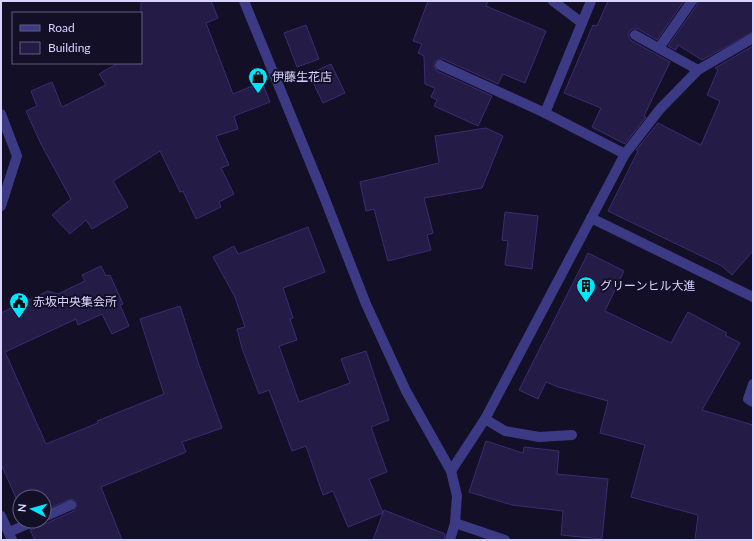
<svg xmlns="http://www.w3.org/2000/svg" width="754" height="541" viewBox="0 0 754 541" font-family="Lato,'Noto Sans JP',sans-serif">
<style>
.building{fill:#241b47;stroke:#3b2d73}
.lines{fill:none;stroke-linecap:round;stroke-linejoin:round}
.minor{stroke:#3d3a85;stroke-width:10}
.labels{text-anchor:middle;stroke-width:4;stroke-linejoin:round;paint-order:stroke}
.poi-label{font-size:12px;fill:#d9d4ff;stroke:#130f26;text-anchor:start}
</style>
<rect width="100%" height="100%" fill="#130f26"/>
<g class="building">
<polygon points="141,1 211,1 218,18 206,23 233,94 262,82 270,102 234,116 238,129 216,136 229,165 221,168 234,194 219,202 221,207 196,219 183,191 180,192 160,151 113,181 128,207 92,229 86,220 70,234 52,215 71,199 41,144 26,111 37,106 31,91 52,82 62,107 106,85 99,74 118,63 141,63"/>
<polygon points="428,1 488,1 486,6 546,31 525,83 503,74 498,84 443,59 439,59 434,62 434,66 437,71 492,96 478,126 434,106 437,100 431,97 435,88 425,84 424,56 418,53 422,44 413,41"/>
<polygon points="608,1 684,1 657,40 638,29 632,29 629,32 629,38 632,41 670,62 644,116 646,117 625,144 592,127 601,108 564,93 593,25 597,26"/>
<polygon points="698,1 753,1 753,32 702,60 678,45 676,50 668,46 697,5"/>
<polygon points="306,25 319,59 297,67 284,33"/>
<polygon points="753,46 753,251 732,275 722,266 608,211 638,151 636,150 658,123 701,145 720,101 707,95 718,70 715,68"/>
<polygon points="331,64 345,93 323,103 309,74"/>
<polygon points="486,128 503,136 482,188 424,198 433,233 427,235 431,250 388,261 374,209 366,211 360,182 439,163 435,136"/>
<polygon points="505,212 538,216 532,269 505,265 508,241 502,240"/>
<polygon points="308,227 325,272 283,288 293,318 290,319 297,340 279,346 299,402 350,383 341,359 366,351 389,420 371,427 387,472 369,479 383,513 348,527 333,491 323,495 306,446 292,451 269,390 259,394 242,348 237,329 245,327 235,297 213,257 234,246 238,254"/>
<polygon points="588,253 624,271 605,311 671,343 688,312 727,333 725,335 740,343 702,410 753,425 753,540 695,540 698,515 631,497 645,445 600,433 608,401 558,387 546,382 538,399 519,390"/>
<polygon points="101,266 106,276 110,275 123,304 120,305 129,326 112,334 102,314 78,325 76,319 5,352 46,444 98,423 97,421 164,394 140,319 180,306 199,365 222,428 182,442 186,452 101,487 122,540 35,540 30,530 38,527 41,523 47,523 74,511 77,505 75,500 71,499 44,510 44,497 20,497 20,507 1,464 1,313 48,291 58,294 85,281 82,275"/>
<polygon points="486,441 523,453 524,447 559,451 557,474 608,479 602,539 561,535 563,511 512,505 469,492"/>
<polygon points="384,510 445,534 444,540 373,540"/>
</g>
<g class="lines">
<g class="minor">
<polyline points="244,1 321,189 366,304 406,391 451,471 457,496 455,523 450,540"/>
<polyline points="553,1 582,23"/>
<polyline points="635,35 698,70"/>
<polyline points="659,48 692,1"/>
<polyline points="440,65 545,113 625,154"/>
<polyline points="545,113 591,1"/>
<polyline points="1,114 17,156 1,206"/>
<polyline points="591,218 753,297"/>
<polyline points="753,384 748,399 753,402"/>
<polyline points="485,419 505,431 539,437 572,435"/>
<polyline points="451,471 485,419 625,154 660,109 698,70 753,38"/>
<polyline points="1,516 12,540"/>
<polyline points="44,517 71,505"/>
<polyline points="455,523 505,540"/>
<polyline points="9,532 35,521"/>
</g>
</g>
<defs>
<g id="shop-pin" transform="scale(1)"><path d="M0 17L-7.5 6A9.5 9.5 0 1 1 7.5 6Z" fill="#00e5ff" stroke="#130f26"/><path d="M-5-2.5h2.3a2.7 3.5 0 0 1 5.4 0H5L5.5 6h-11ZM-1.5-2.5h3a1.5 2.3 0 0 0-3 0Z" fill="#111"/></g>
<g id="building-pin" transform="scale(1)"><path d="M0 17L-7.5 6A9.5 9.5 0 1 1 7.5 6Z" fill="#00e5ff" stroke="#130f26"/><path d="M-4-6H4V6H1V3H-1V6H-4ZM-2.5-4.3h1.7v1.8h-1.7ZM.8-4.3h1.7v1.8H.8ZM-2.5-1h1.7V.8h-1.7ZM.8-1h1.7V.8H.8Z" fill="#111"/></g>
<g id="civic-pin" transform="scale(1)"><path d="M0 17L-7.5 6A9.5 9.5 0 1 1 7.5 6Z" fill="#00e5ff" stroke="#130f26"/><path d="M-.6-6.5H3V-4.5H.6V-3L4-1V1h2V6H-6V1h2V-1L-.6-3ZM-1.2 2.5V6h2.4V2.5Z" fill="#111"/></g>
</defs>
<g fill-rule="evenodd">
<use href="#shop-pin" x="258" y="77"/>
<use href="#building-pin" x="586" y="286"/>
<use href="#civic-pin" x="19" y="302"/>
</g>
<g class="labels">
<g class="poi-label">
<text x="272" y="81">伊藤生花店</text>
<text x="600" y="290">グリーンヒル大進</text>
<text x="33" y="306">赤坂中央集会所</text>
</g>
</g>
<rect width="754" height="541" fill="none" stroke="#d9d4ff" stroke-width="4"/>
<rect x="12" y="12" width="130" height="52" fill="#130f26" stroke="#625e7d"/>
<rect x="20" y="25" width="20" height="6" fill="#3d3a85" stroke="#625e7d"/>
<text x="48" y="32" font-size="12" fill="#d9d4ff">Road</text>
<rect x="20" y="42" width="20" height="12" fill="#241b47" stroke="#625e7d"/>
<text x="48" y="52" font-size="12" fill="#d9d4ff">Building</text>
<g transform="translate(32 509) rotate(276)"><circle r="19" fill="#130f26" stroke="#625e7d"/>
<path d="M0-3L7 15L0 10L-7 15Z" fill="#00e5ff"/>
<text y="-6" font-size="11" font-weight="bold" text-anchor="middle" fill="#d9d4ff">N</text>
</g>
</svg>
